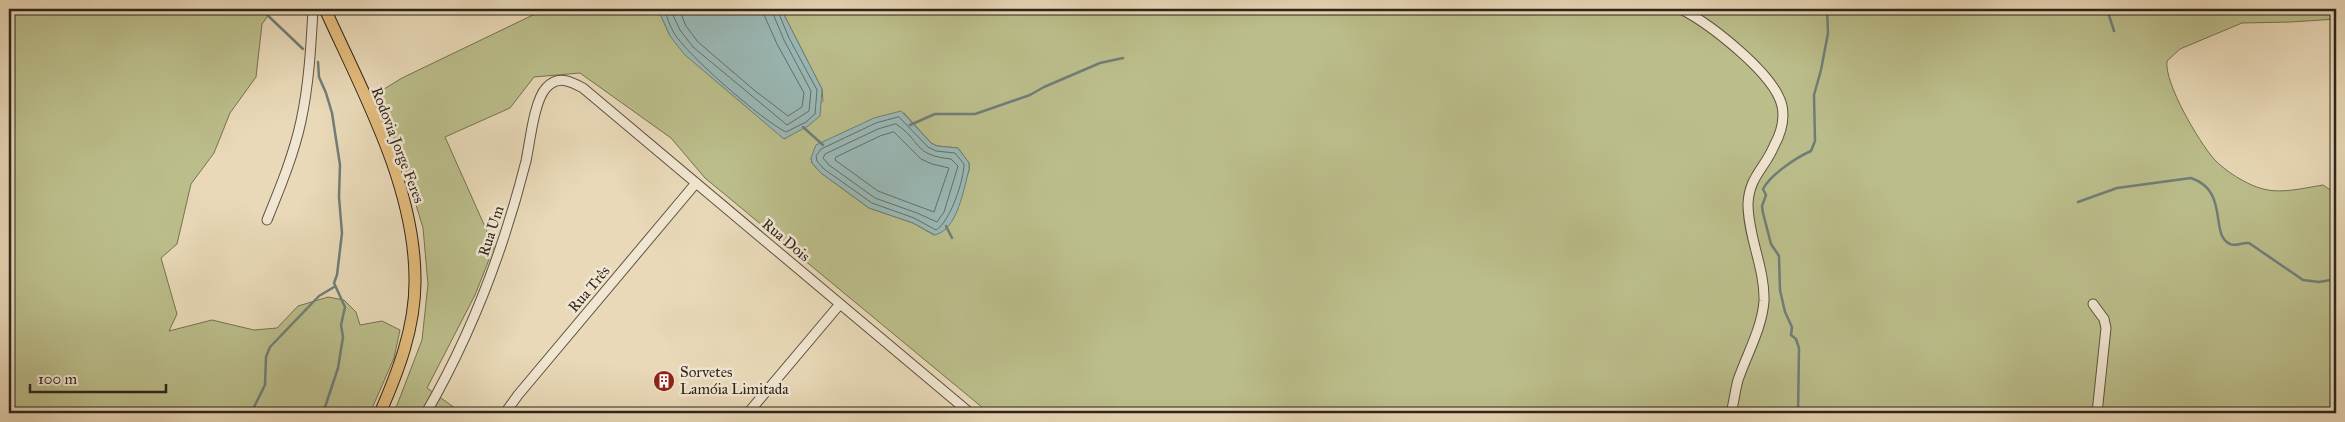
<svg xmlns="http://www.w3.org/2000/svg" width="2345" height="422" viewBox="0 0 2345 422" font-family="'IM FELL Great Primer',serif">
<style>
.green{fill:#bbbe8b;stroke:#747253;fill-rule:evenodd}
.water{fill:#9ab9b7;stroke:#6f7e79}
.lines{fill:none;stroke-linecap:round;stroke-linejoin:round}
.shore{stroke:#646f69;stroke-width:1}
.stream{stroke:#6f7e79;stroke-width:2.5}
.minor-casing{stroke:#5d5242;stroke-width:11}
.major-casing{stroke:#2e251b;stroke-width:13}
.minor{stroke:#f1e6d1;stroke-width:9}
.major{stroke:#e4bc7c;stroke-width:11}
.labels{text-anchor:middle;stroke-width:5;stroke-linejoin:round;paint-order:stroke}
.street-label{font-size:15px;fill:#2e251b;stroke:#f1e6d1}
.poi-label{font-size:15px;fill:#2e251b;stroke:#f1e6d1;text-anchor:start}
</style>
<rect width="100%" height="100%" fill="#e9d9b8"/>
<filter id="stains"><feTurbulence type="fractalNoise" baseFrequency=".004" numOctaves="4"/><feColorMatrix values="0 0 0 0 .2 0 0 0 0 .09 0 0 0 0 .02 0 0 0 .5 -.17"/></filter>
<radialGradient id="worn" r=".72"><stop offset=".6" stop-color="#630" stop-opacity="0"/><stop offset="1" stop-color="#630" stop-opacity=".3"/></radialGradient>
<g class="green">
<polygon points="9,9 273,9 262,24 256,77 230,113 214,153 191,184 177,244 161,258 177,314 169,331 212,320 254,330 277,328 298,306 328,297 344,300 356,312 360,325 382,321 400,330 394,358 370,413 9,413"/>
<path d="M534 9H658L670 36 700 67 785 139 823 101 822 89 781 9H2336V19L2291 22 2242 23 2180 49 2167 61C2164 83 2199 142 2214 159 2225 171 2247 185 2263 189 2281 194 2304 188 2323 185L2336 194V413H989L705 178 671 138 580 73 534 77 510 108 445 137 494 247 475 295 427 388 462 413H394L422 340 428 284 423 228 397 142 380 119 376 94 402 78 535 14ZM904 113 931 143 937 146 958 148 969 163V170L954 217 934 235 913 223 869 208 821 173 812 163 811 158Z"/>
</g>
<g class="water">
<polygon points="658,9 781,9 822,89 820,116 808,126 784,139 685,55 670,36"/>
<path d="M901 111 931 143 937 146 958 148 969 163V170C963 190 958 229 935 235L913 223 869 208 821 173 812 163 811 158 816 145 874 118Z"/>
</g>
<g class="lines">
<g class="shore">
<path d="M664 9C667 17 670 26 674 33 687 55 763 121 786 132L806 122 815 114 817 90 789 38 777 9"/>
<polyline points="670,9 680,30 693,47 787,125 809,111 811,91 784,40 771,9"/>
<polyline points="679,9 686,26 698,42 754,90 788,116 802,107 804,93 777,44 765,17 763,9"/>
<path d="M899 117 928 147 936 151 955 153 964 164C964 180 950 222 936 230L914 218 872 203 824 169 817 161 816 156 821 149 876 123Z"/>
<path d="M896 124C922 141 912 155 951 159L958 166 944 212 937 222 917 213 875 198 829 165 823 158 825 154 878 129Z"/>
<polygon points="894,132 921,159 932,164 949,168 934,212 878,191 835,160 836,157 880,136"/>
</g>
<g class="stream">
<polyline points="261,9 303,49"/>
<polyline points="2107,9 2114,31"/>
<polyline points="318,62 319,77 326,93 332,113 340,165 339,197 342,233 337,275 334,283 345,307 341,325 343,337 338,368 323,413"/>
<polyline points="910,125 935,114 975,114 1030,95 1044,87 1100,63 1123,58"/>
<polyline points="803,127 823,145"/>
<path d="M2078 202 2117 188 2191 178C2230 191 2209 235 2230 244 2236 247 2242 242 2249 243L2303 280 2319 282 2336 279"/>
<polyline points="946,226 952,238"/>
<polyline points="251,413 265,385 266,357 270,347 319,296 334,287"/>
<path d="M1798 413 1799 348 1796 339 1791 335 1792 327 1785 312 1780 290 1779 256 1771 244 1763 213 1762 206 1766 195 1763 189C1770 175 1797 157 1811 151L1815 141 1814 95 1821 70 1828 33 1827 9"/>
</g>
<g class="minor-casing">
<g id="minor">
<path d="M1681 9C1710 24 1775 74 1782 106 1785 120 1780 135 1774 146 1765 168 1749 177 1748 204 1748 237 1765 268 1764 301 1762 328 1747 354 1738 380 1735 391 1734 402 1731 413"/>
<path d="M267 220C280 188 294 154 301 121 309 84 311 46 313 9"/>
<polyline points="2093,304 2104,319 2106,328 2097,413"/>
<path d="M426 413C471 335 504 248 526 161 530 142 534 101 546 88 558 75 570 81 583 88L970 413"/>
<polyline points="505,413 518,395 696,183"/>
<polyline points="748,413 840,304"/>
</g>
</g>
<g class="major-casing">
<path id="major" d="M325 9C363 93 416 188 415 282 415 328 398 372 380 413"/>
</g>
<use href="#minor" class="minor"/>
<use href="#major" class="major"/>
</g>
<defs>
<g id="building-disc" transform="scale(1.125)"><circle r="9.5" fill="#8f2418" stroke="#f1e6d1"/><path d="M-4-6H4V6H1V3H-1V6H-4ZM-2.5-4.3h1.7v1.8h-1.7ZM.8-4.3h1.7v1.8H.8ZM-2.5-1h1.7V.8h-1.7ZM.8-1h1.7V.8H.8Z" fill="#fff"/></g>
</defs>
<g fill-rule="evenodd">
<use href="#building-disc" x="664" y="381"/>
</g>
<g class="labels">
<g class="street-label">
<text transform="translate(398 145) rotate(69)" y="5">Rodovia Jorge Feres</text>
<text transform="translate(491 231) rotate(-72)" y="5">Rua Um</text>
<text transform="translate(786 240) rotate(40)" y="5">Rua Dois</text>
<text transform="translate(589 289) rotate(-50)" y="5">Rua Três</text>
</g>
<g class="poi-label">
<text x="680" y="377">Sorvetes<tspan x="680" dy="17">Lamóia Limitada</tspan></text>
</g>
</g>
<rect width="2345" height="422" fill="none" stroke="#e9d9b8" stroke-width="30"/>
<rect x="10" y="10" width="2325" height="402" fill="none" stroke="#2e251b" stroke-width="2.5"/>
<rect x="15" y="15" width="2315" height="392" fill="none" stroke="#2e251b"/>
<path d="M30 384v8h136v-8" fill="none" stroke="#2e251b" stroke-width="2.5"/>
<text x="38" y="384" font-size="15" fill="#2e251b" stroke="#f1e6d1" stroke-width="4" paint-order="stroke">100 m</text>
<rect width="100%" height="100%" filter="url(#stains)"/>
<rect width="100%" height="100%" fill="url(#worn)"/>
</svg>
